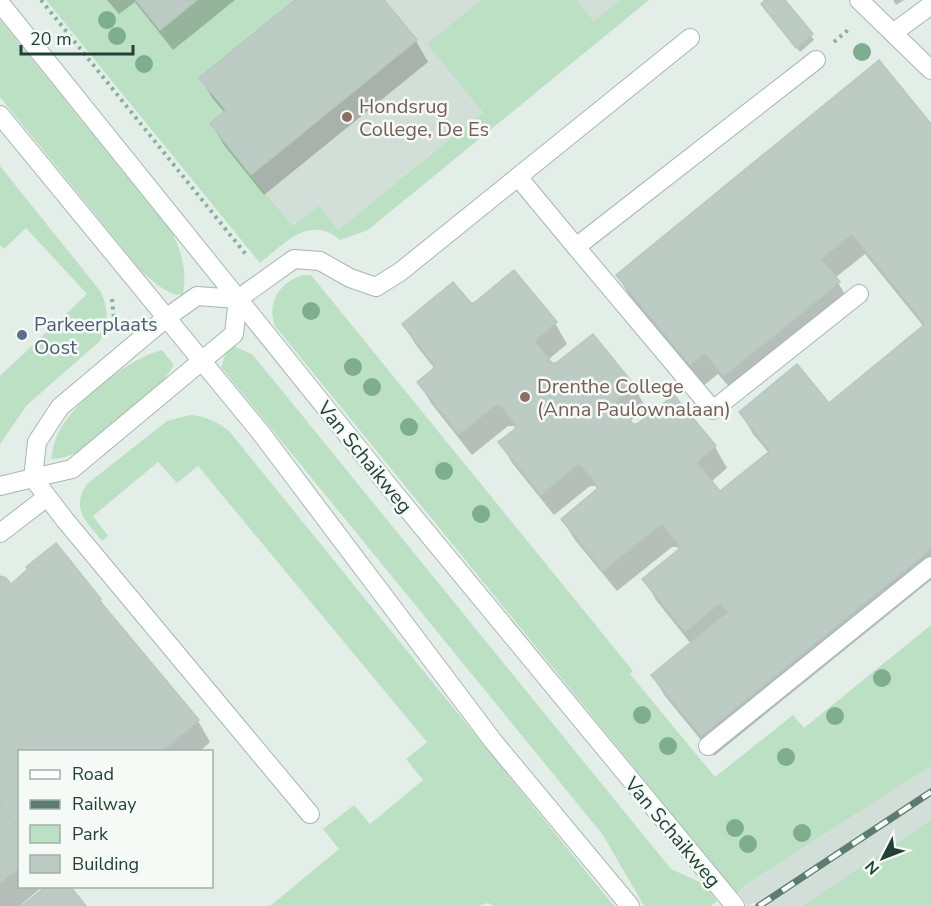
<svg xmlns="http://www.w3.org/2000/svg" width="931" height="906" viewBox="0 0 931 906" font-family="'Nunito Sans',sans-serif">
<style>
.built{fill:#d2ded8}
.green{fill:#bce0c3}
.shadow{fill:#0003}
.building{fill:#bcccc4;stroke:#b6c8bf;stroke-width:1.5}
.lines{fill:none;stroke-linecap:round;stroke-linejoin:round}
.service-casing{stroke:#a6b7b0;stroke-width:20}
.minor-casing{stroke:#a6b7b0;stroke-width:20}
.tertiary-casing{stroke:#a6b7b0;stroke-width:20}
.path{stroke:#83b3a0;stroke-width:4;stroke-dasharray:3 4.5;stroke-linecap:butt}
.service{stroke:#fff;stroke-width:18}
.minor{stroke:#fff;stroke-width:18}
.tertiary{stroke:#fff;stroke-width:18}
.rail-casing{stroke:#5d7c71;stroke-width:7}
.rail{stroke:#f5faf7;stroke-width:4.5;stroke-dasharray:14;stroke-linecap:butt}
.tree{fill:#7eae8d}
.education-dot{fill:#8d6e63;stroke:#f5faf7;stroke-width:2}
.service-dot{fill:#5c6f8a;stroke:#f5faf7;stroke-width:2}
.labels{text-anchor:middle;stroke-width:5;stroke-linejoin:round;paint-order:stroke}
.education-label{font-size:20px;fill:#785e54;stroke:#f5faf7;text-anchor:start}
.service-label{font-size:20px;fill:#4e5e75;stroke:#f5faf7;text-anchor:start}
.street-label{font-size:20px;fill:#224136;stroke:#f5faf7}
</style>
<rect width="100%" height="100%" fill="#e4eee9"/>
<g class="built">
<polygon points="295,0 620,0 338,230 293,226 223,140 199,78"/>
<polygon points="931,766 931,820 802,906 756,906 754,902 748,906 738,893 745,885"/>
</g>
<g class="green">
<path d="M46 0H295L199 78 226 110 223 141 293 226 319 206 338 230 483 112 427 44 481 0H576L594 21 620 0H649L368 230 340 240C309 214 285 244 260 263Z"/>
<path d="M0 20 173 234C182 253 187 273 183 294 170 298 152 280 142 272L0 97Z"/>
<path d="M0 166 101 292C108 309 110 325 100 341L27 405 0 444V376L87 294 26 228 4 249 0 245Z"/>
<path d="M304 275H311L633 671 630 674 715 777 793 715 804 728 931 625V766L745 885 737 894 275 326C266 303 280 281 304 275Z"/>
<polygon points="232,345 253,355 671,869 704,884 717,901 711,906 644,906 603,835 221,367 228,347"/>
<path d="M162 350 174 365 162 383 79 452 62 458 51 459C53 448 55 438 61 428 77 400 131 357 162 350Z"/>
<path d="M190 415C206 416 217 422 229 431L614 906H495L488 903 478 906H270L339 849 323 829 354 805 370 824 423 780 406 759 427 742 198 466 177 483 158 462 93 516 108 536 102 541C87 522 70 509 87 484L167 421Z"/>
<polygon points="931,820 931,906 802,906"/>
</g>
<g class="shadow">
<polygon points="107,0 235,0 173,50 135,2 119,14"/>
<polygon points="296,0 382,0 416,41 428,62 264,195 224,145 212,124 225,113 213,99 201,78"/>
<polygon points="768,0 783,0 814,40 800,52 766,10 762,4"/>
<polygon points="893,0 904,0 896,5"/>
<polygon points="931,126 931,580 714,756 665,696 652,675 691,644 656,600 644,579 680,550 677,547 672,547 617,591 575,540 562,519 598,490 595,486 590,486 554,515 513,464 500,443 517,430 514,426 508,426 472,455 431,403 419,382 435,369 416,345 403,324 470,304 555,323 567,344 548,360 552,365 634,387 646,408 630,421 633,425 638,426 673,397 715,447 727,468 711,482 720,493 769,453 753,434 741,413 828,405 924,327 865,254 835,278 851,304 737,396 718,374 703,386 630,297 618,276"/>
<polygon points="0,578 11,586 100,599 107,612 198,721 210,742 199,752 20,752 20,886 43,886 20,906 0,906"/>
</g>
<g class="building">
<polygon points="136,0 197,0 160,30"/>
<polygon points="295,0 384,0 417,40 251,175 210,123 226,110 199,78"/>
<polygon points="765,0 785,0 813,34 796,48 761,4"/>
<polygon points="879,60 931,124 931,549 701,736 651,675 728,612 720,603 685,632 642,579 679,549 679,545 664,526 659,526 603,571 561,519 597,489 597,485 581,465 577,465 541,495 498,442 515,429 516,425 500,405 496,405 459,434 417,382 434,368 434,364 402,324 453,282 471,303 474,303 514,270 557,322 536,339 536,343 552,363 556,363 593,334 635,386 617,400 617,404 633,424 637,424 674,395 716,446 698,461 698,464 720,491 770,451 739,412 797,364 829,403 925,324 852,234 821,259 840,282 724,376 705,353 690,365 616,275"/>
<polygon points="56,543 101,599 99,600 199,720 162,752 20,752 20,829 0,805 0,576 6,578 11,584 28,569 26,567"/>
<polygon points="0,805 20,829 20,867 0,883"/>
<polygon points="46,886 70,886 86,906 22,906"/>
</g>
<g class="lines">
<g class="service-casing">
<g id="service">
<polyline points="518,177 576,247 816,60"/>
<polyline points="576,247 713,410 859,294"/>
<polyline points="238,299 234,334 72,469 33,478 37,442 60,407 166,318 197,296 238,299 294,259 320,261 350,278 376,287 400,272 690,38"/>
<polyline points="0,486 33,478 65,520 310,814"/>
<polyline points="0,533 47,497"/>
<polyline points="708,746 931,566"/>
</g>
</g>
<g class="minor-casing">
<g id="minor">
<polyline points="859,0 931,70"/>
<polyline points="893,33 931,5"/>
</g>
</g>
<g class="tertiary-casing">
<g id="tertiary">
<polyline points="0,3 391,489 735,906"/>
<polyline points="0,115 261,433 493,741 630,906"/>
</g>
</g>
<g class="path">
<polyline points="41,0 248,257"/>
<polyline points="834,42 849,29"/>
<polyline points="112,299 114,319 113,324"/>
</g>
<use href="#service" class="service"/>
<use href="#minor" class="minor"/>
<use href="#tertiary" class="tertiary"/>
<g class="rail-casing">
<polyline id="rail" points="759,906 931,792"/>
</g>
<use href="#rail" class="rail"/>
</g>
<g class="tree">
<circle cx="107" cy="20" r="9"/>
<circle cx="117" cy="36" r="9"/>
<circle cx="862" cy="52" r="9"/>
<circle cx="144" cy="64" r="9"/>
<circle cx="311" cy="311" r="9"/>
<circle cx="353" cy="367" r="9"/>
<circle cx="372" cy="387" r="9"/>
<circle cx="409" cy="427" r="9"/>
<circle cx="444" cy="471" r="9"/>
<circle cx="481" cy="514" r="9"/>
<circle cx="882" cy="678" r="9"/>
<circle cx="642" cy="715" r="9"/>
<circle cx="835" cy="716" r="9"/>
<circle cx="668" cy="746" r="9"/>
<circle cx="786" cy="757" r="9"/>
<circle cx="735" cy="828" r="9"/>
<circle cx="802" cy="833" r="9"/>
<circle cx="748" cy="844" r="9"/>
</g>
<g class="education-dot">
<circle cx="347" cy="117" r="6"/>
<circle cx="525" cy="397" r="6"/>
</g>
<circle class="service-dot" cx="22" cy="335" r="6"/>
<g class="labels">
<g class="education-label">
<text x="359" y="113">Hondsrug<tspan x="359" dy="23">College, De Es</tspan></text>
<text x="537" y="393">Drenthe College<tspan x="537" dy="23">(Anna Paulownalaan)</tspan></text>
</g>
<g class="service-label">
<text x="34" y="331">Parkeerplaats<tspan x="34" dy="23">Oost</tspan></text>
</g>
<g class="street-label">
<text transform="translate(365 457) rotate(51)" y="7">Van Schaikweg</text>
<text transform="translate(673 832) rotate(50)" y="7">Van Schaikweg</text>
</g>
</g>
<rect x="18" y="750" width="195" height="138" fill="#f5faf7" stroke="#a1b0aa" stroke-width="1.5"/>
<rect x="30" y="770" width="30" height="9" fill="#ffffff" stroke="#a1b0aa" stroke-width="1.5"/>
<text x="72" y="780" font-size="18" fill="#224136">Road</text>
<rect x="30" y="800" width="30" height="9" fill="#5d7c71" stroke="#a1b0aa" stroke-width="1.5"/>
<text x="72" y="810" font-size="18" fill="#224136">Railway</text>
<rect x="30" y="825" width="30" height="18" fill="#bce0c3" stroke="#a1b0aa" stroke-width="1.5"/>
<text x="72" y="840" font-size="18" fill="#224136">Park</text>
<rect x="30" y="855" width="30" height="18" fill="#bcccc4" stroke="#a1b0aa" stroke-width="1.5"/>
<text x="72" y="870" font-size="18" fill="#224136">Building</text>
<g transform="translate(883 858) rotate(228)" stroke="#f5faf7" stroke-width="4.5" paint-order="stroke">
<path d="M0-4.5L10 22L0 15L-10 22Z" fill="#224136"/>
<text y="-9" font-size="16" font-weight="bold" text-anchor="middle" fill="#224136">N</text>
</g>
<path d="M21 45v9h112v-9" fill="none" stroke="#224136" stroke-width="3"/>
<text x="30" y="45" font-size="18" fill="#224136" stroke="#f5faf7" stroke-width="4.5" paint-order="stroke">20 m</text>
</svg>
